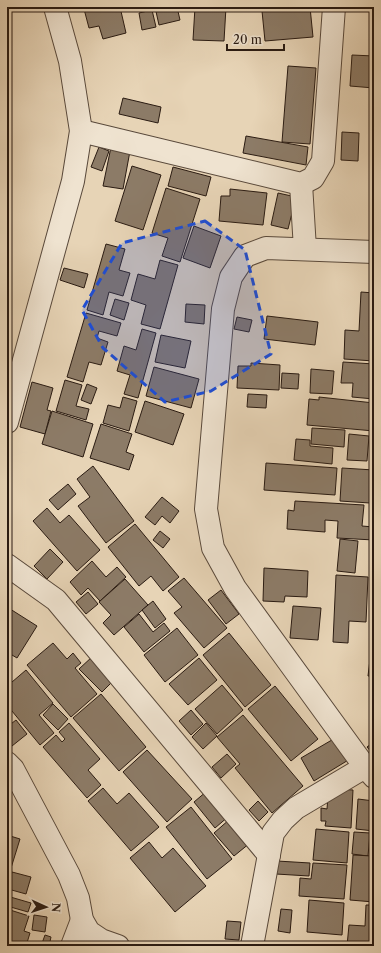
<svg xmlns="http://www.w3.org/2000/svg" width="381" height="953" viewBox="0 0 381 953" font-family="'Libre Caslon Text',serif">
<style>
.building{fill:#8c7b67;stroke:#2a1b12}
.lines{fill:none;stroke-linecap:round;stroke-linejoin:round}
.minor-casing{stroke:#59493b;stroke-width:24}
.minor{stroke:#efe3d0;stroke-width:22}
.marked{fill:#1d4ed8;fill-opacity:0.2;stroke:#1d4ed8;stroke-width:3;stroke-dasharray:8 5;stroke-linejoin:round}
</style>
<rect width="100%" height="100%" fill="#e7d4b6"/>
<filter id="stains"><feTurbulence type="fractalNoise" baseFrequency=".005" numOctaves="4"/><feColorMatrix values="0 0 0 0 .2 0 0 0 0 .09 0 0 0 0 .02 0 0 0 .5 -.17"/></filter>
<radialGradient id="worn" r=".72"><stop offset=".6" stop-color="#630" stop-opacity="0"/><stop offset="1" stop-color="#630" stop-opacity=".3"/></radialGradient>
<g class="building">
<polygon points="93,7 120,7 126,33 103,39 99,26 89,28 84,9"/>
<polygon points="155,7 177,7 180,20 159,25"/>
<polygon points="195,7 226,7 224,41 193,40"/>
<polygon points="305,7 310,7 313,37 265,41 262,11"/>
<polygon points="152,10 156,27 142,30 139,13"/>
<polygon points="352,55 374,56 374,88 350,86"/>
<polygon points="288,66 316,68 310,144 282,142"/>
<polygon points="123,98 161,107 158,123 119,114"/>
<polygon points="342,132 359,133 358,161 341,160"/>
<polygon points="246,136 308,147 306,165 243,153"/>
<polygon points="99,147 109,151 102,171 91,167"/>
<polygon points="111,147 130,151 123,189 103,186"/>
<polygon points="132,166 161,175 143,230 115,221"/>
<polygon points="173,167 211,177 206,196 168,186"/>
<polygon points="166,188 200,199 180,262 162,256 168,238 152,233"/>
<polygon points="230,189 267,193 263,225 219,221 221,196 230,196"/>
<polygon points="278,193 296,197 288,229 271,225"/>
<polygon points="194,226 221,236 210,268 183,258"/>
<polygon points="106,244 125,249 119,270 130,273 123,296 109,292 103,315 87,310"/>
<polygon points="160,260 178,265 160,329 141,324 146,305 131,300 138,274 155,279"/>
<polygon points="64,268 88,274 84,288 60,280"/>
<polygon points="361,292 374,293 374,361 344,359 345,330 359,331"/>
<polygon points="115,299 129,303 124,320 110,315"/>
<polygon points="186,304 205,305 204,324 185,322"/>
<polygon points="86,313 121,323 117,336 99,331 97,338 108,342 101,365 89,362 83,382 67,377"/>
<polygon points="267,316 318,322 315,345 264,339"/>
<polygon points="237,317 252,320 249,332 234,329"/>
<polygon points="142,329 156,333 138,398 124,394 130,375 117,371 124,346 136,350"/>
<polygon points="161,335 191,341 185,368 155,362"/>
<polygon points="343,362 374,364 374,399 352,397 353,383 341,383"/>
<polygon points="251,363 280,365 279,390 237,388 238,366 251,366"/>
<polygon points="154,367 199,379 191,408 146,396"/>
<polygon points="311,369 334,371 332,394 310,393"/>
<polygon points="282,373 299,374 298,389 281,388"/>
<polygon points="65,380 82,385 76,406 89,409 86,420 56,411"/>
<polygon points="32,382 53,388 47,410 51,411 45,434 20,427"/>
<polygon points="87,384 97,388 91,404 81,400"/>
<polygon points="248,394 267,395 266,408 247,407"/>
<polygon points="123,397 137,401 129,431 103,423 108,405 120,408"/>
<polygon points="319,397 374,403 374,431 307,425 309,399 319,400"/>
<polygon points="145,401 184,414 173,445 135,432"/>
<polygon points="52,411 93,424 83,457 42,444"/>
<polygon points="101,424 132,434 126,452 134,455 129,470 90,458"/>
<polygon points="312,428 345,430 344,447 311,444"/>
<polygon points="349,434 369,436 367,461 347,460"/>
<polygon points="371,437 374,437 374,455 370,454"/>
<polygon points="296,439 310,440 310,446 333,448 332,464 294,460"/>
<polygon points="266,463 337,468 335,495 264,490"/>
<polygon points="93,466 134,521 106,543 78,506 90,497 77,479"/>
<polygon points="342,468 374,470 374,493 371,492 370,503 340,501"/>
<polygon points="68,484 76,494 58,510 49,500"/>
<polygon points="162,497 179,511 170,523 162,516 155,525 145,517"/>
<polygon points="295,501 364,505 362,526 374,527 374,540 337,538 338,521 325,520 325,532 287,529 288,510 294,511"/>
<polygon points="47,508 60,523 69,515 100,550 77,571 33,521"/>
<polygon points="135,524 179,577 163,591 151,576 139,586 108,547"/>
<polygon points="160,531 170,539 163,548 153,540"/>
<polygon points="340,539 358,541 355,573 337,571"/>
<polygon points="50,549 63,562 47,579 34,566"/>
<polygon points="92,561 106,577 117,567 126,577 100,601 88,588 81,595 70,582"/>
<polygon points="264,568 308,571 307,597 285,596 284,602 263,601"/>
<polygon points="336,575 368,577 366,622 349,621 348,643 333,642"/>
<polygon points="184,578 227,628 204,648 174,613 182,607 168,591"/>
<polygon points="125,579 148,605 114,635 103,623 111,615 99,602"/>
<polygon points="221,590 239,614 226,624 208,600"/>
<polygon points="88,592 98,604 86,614 76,602"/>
<polygon points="153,601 166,619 155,628 142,610"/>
<polygon points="293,606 321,608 318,640 290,638"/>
<polygon points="7,607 37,626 17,658 7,652"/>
<polygon points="139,614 153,632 164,623 170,631 144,652 124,627"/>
<polygon points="177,628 198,655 165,682 144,655"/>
<polygon points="229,633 271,685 245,707 203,655"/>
<polygon points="53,643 67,659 73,653 81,663 75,668 97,694 71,717 27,665"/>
<polygon points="371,651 374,651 374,676 368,676"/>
<polygon points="93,656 115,679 102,692 79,669"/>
<polygon points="199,658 217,680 188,705 169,684"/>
<polygon points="26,670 53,703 39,715 54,733 40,745 7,705 7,680 9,678 12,682"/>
<polygon points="222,685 243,710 217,734 195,709"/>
<polygon points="275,686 318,739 291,761 248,709"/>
<polygon points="101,694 146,747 119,771 73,718"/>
<polygon points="53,704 68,719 58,730 43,715"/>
<polygon points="191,710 203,724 191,735 179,721"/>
<polygon points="243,715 303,786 272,813 235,768 240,764 217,737"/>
<polygon points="16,720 27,734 7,750 7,727"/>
<polygon points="69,723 100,759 88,770 101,785 87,798 43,747 56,735 62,742 65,739 59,732"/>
<polygon points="206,723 217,736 203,749 192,737"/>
<polygon points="337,737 350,759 314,781 301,758"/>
<polygon points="374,742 374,755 367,747"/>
<polygon points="147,750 192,799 167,822 123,772"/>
<polygon points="227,754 236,764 221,778 212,767"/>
<polygon points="103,788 117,804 129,793 159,827 131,851 88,801"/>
<polygon points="338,789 353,790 351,828 325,826 326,821 321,821 321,808 327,809 328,796"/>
<polygon points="207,791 229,816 215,828 194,802"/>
<polygon points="358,799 374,801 374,831 356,829"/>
<polygon points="258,801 268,812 259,821 249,810"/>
<polygon points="191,807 232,859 207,879 166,827"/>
<polygon points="230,819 250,843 234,856 214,833"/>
<polygon points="316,829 349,832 347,863 313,860"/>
<polygon points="354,832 370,833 368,856 352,854"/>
<polygon points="373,834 374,902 350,900 353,855 372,856"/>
<polygon points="7,835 20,839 7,881"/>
<polygon points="149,842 162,858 173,848 206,886 175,912 130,858"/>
<polygon points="277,861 310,863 309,876 276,874"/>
<polygon points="313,863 347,865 344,899 299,896 300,878 311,879"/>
<polygon points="12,872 31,877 26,894 8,889"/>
<polygon points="7,896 31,903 28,912 7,906"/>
<polygon points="309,900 344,903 342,935 307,932"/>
<polygon points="366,905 374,905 374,946 347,946 349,925 365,926"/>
<polygon points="7,909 29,916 24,931 30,933 26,946 17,946 7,943"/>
<polygon points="281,909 292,910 290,933 278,931"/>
<polygon points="34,915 47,917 45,932 32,930"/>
<polygon points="227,921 241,922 239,940 225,939"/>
<polygon points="45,935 51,937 49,946 41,946"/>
</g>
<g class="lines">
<g class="minor-casing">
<g id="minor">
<polyline points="81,131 301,184 313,178 323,161 334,7"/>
<polyline points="301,184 305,249"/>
<polyline points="374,252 266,248 245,256 231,277 223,309 206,509 213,548 235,588 365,767 374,777"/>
<polyline points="7,422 73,181 81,131 70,61 55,7"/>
<polyline points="7,565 56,600 269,855"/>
<polyline points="7,763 13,769 69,875 78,898 82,920 89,932 101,940 118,946"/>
<polyline points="72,946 82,920"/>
<polyline points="252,946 273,833 283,820 296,808 365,767"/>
</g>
</g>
<use href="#minor" class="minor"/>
</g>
<path class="marked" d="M205 221 245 250 271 354 211 391 165 402 103 348 82 310 122 243Z"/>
<rect width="381" height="953" fill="none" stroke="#e7d4b6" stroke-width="24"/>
<rect x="8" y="8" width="365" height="937" fill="none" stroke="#2a1b12" stroke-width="2"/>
<rect x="12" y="12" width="357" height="929" fill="none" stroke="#2a1b12"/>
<g transform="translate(46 907) rotate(93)" stroke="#efe3d0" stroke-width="3" paint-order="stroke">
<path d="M0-3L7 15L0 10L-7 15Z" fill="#2a1b12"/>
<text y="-6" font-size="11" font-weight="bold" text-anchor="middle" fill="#2a1b12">N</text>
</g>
<path d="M227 44v6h57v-6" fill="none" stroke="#2a1b12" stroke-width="2"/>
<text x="233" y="44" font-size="12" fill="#2a1b12" stroke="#efe3d0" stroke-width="3" paint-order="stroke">20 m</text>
<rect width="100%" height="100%" filter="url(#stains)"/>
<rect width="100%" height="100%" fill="url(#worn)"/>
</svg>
